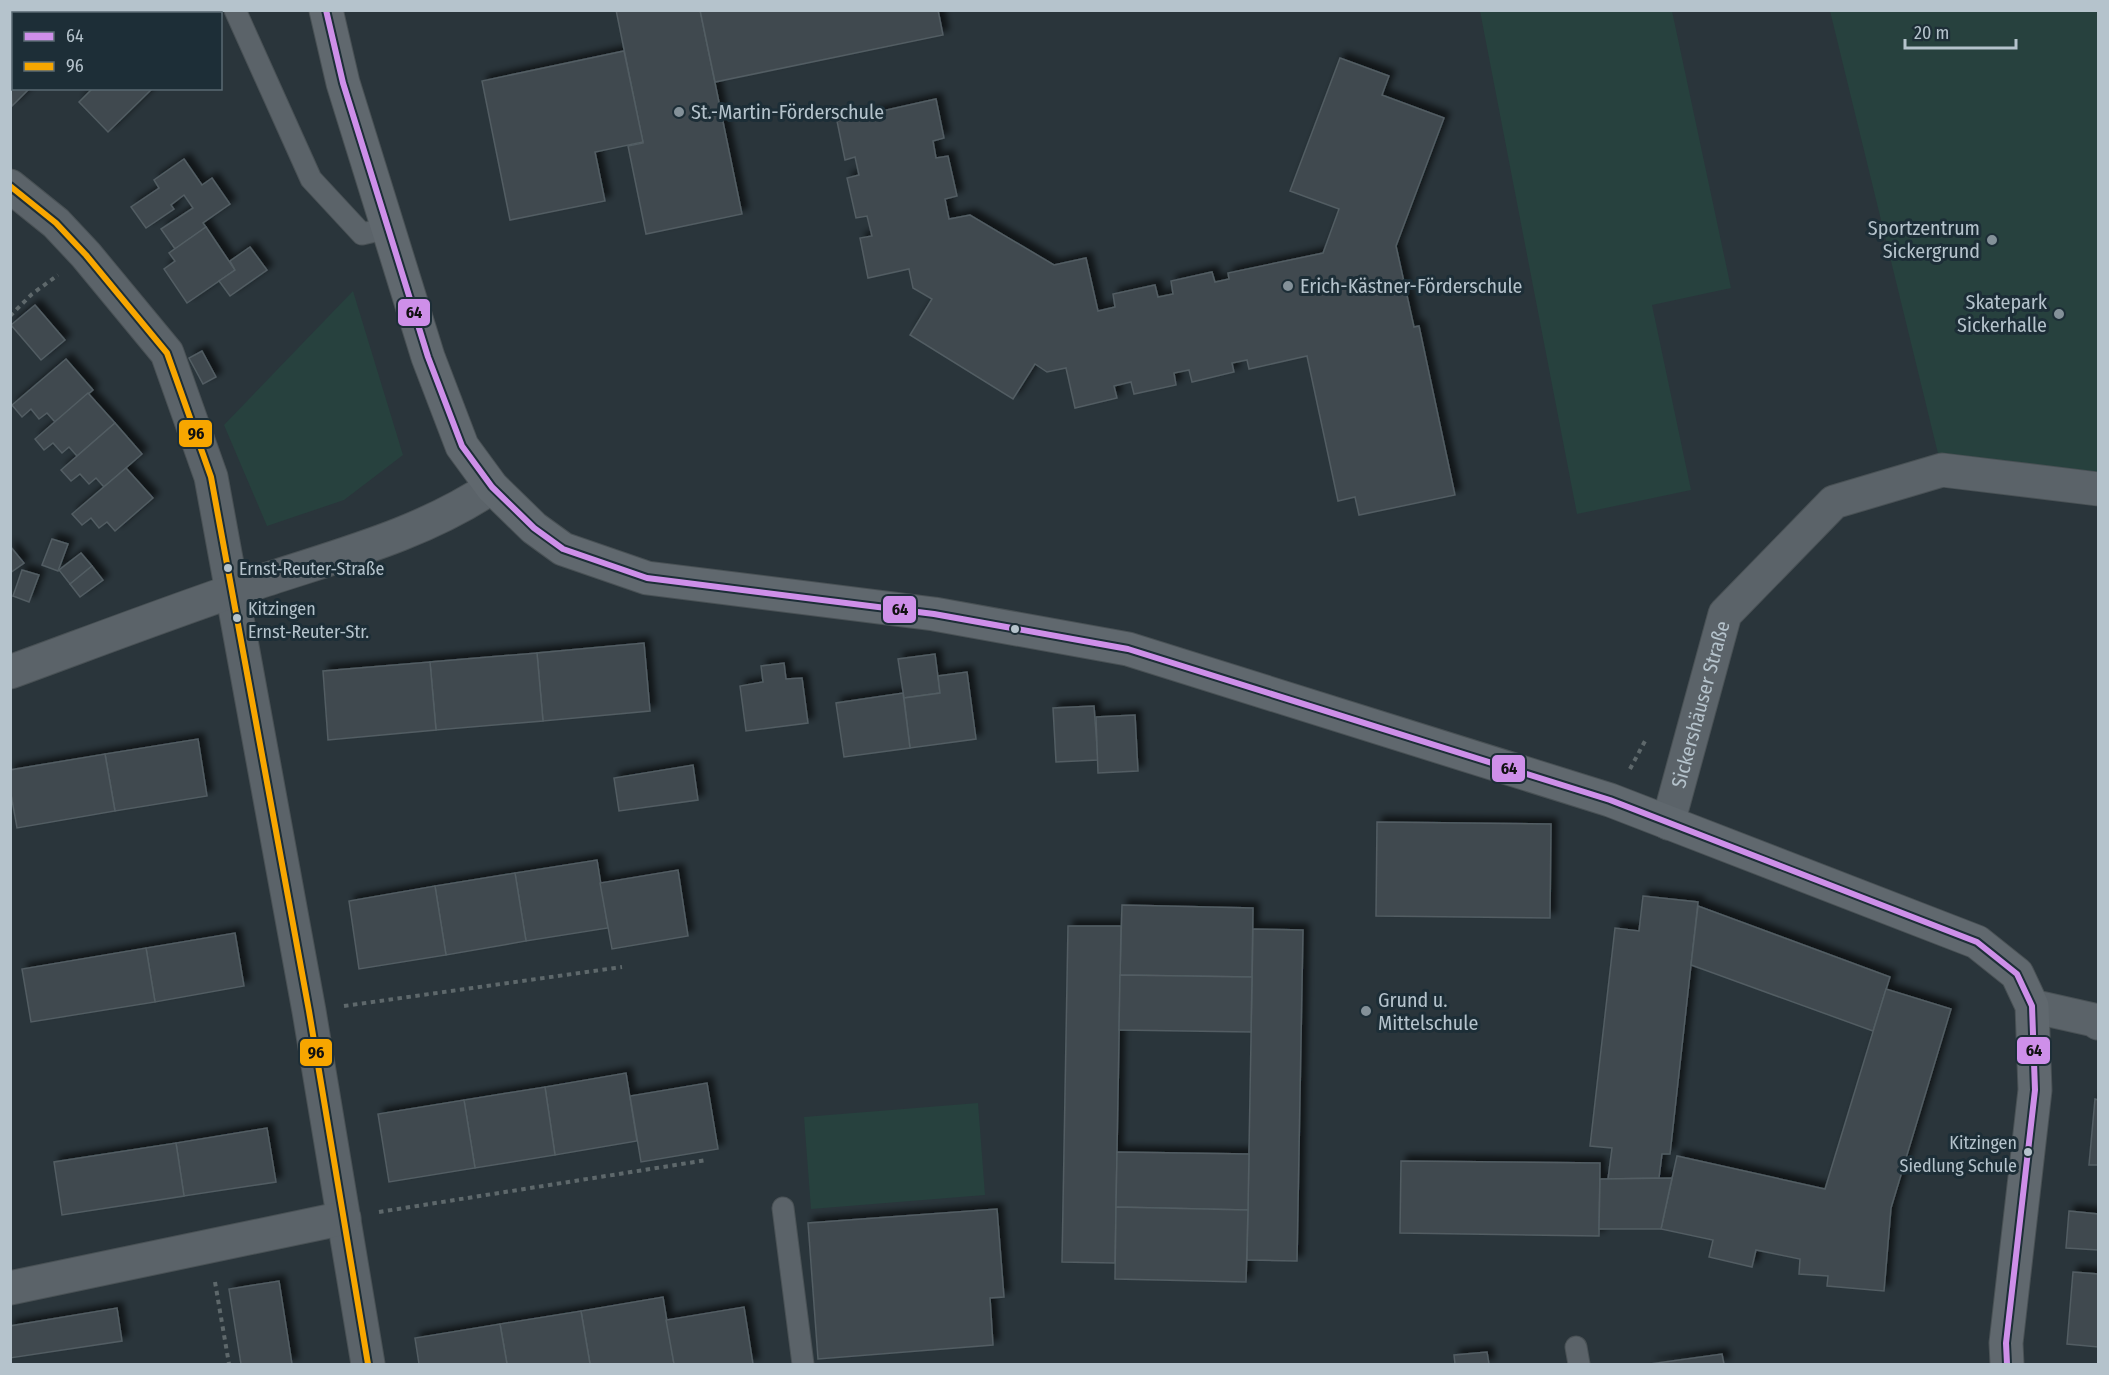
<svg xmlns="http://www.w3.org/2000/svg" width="2109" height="1375" viewBox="0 0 2109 1375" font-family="'Fira Sans Condensed',sans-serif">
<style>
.green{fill:#27413e}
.building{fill:#414a4f;stroke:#525d63;stroke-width:1.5;filter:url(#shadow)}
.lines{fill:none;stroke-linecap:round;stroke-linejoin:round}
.lane-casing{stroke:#495155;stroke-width:23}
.street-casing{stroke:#495155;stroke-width:35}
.secondary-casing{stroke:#495155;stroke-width:35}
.path{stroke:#5e686b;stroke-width:4;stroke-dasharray:4.5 4.5;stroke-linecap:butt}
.lane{stroke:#5b6369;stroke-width:21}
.street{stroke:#5b6369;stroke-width:33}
.secondary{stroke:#60686e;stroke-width:33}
.bus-1-casing{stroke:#1d2e37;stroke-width:10}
.bus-2-casing{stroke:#1d2e37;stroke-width:10}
.bus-1{stroke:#ce8fe9;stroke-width:6}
.bus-2{stroke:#f7a600;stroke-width:6}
.poi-dot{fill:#849199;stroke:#1d2e37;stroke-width:2}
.bus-dot{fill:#b5c3cc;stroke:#1d2e37;stroke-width:2}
.labels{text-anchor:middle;stroke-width:6;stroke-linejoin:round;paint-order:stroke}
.bus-label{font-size:18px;fill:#b5c3cc;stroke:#1d2e37;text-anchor:start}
.poi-label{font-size:20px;fill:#b5c3cc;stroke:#1d2e37;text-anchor:start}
.street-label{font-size:20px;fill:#b5c3cc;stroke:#1d2e37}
.line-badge{stroke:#1d2e37;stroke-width:2}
.pale-badge-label{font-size:16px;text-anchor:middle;font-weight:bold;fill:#111}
</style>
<defs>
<filter id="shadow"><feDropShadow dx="5.5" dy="-5.5" stdDeviation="3" flood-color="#0009"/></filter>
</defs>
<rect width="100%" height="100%" fill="#2a353b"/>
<g class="green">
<polygon points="1480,11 1672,11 1731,288 1652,305 1691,490 1577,514"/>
<polygon points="1830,11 2098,11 2098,489 1942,470"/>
<polygon points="353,291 403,455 344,500 267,526 224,425"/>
<polygon points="978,1103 985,1195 811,1209 804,1117"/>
</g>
<g class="building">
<polygon points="616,10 700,10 742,214 646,234 628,146 643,143"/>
<polygon points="700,10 938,10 943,35 715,82"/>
<polygon points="624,51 643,142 595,152 605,201 510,220 482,81"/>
<polygon points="1340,58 1389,76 1382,95 1444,118 1396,246 1414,327 1419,326 1455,495 1359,515 1355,497 1338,501 1307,356 1249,369 1247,360 1232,363 1234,372 1192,382 1189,370 1174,373 1176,385 1134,394 1131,382 1114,386 1117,398 1075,408 1066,368 1047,372 1035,364 1013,399 910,335 932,299 913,288 909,269 868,278 860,238 872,236 867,216 856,218 847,178 859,175 855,157 845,160 837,121 936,99 944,138 933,141 936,158 948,156 957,196 945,199 949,219 970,215 1054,265 1086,258 1098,311 1115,307 1113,294 1155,285 1158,297 1173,294 1171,281 1212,272 1215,282 1229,279 1228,273 1323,253 1339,209 1290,191"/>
<polygon points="14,67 14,88 30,88 12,106 10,70"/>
<polygon points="93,88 153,88 108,132 79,102"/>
<polygon points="184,159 202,185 212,178 230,204 203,223 206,227 175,249 161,229 193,208 184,195 171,205 174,209 146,228 131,207 159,188 154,180"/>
<polygon points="206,227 235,270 187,303 164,269 175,261 169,253"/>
<polygon points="250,247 267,270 230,296 219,281 235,270 230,261"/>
<polygon points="35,305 65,340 41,360 11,325"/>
<polygon points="202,351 216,377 203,384 189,358"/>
<polygon points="66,359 93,390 55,422 47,413 39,419 31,409 22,417 12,405"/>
<polygon points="88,393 115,423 77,456 69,447 62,453 53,443 44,450 35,439"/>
<polygon points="115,423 142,454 104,487 96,478 89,484 80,474 71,481 61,470"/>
<polygon points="126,468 153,498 115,531 107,522 99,528 91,518 82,525 72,514"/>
<polygon points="52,539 68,544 58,571 42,565"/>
<polygon points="10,546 24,563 10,573"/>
<polygon points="81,553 92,566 70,584 59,570"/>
<polygon points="92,566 103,580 80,597 70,584"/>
<polygon points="22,570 39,575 29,602 13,596"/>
<polygon points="644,643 650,711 543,721 537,653"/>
<polygon points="537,653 543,721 436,730 430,662"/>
<polygon points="935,654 940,693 904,698 898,659"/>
<polygon points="430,662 436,730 328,740 323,671"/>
<polygon points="784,663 786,679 802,678 808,723 746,731 740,686 763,682 761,666"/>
<polygon points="967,672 976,739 910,748 904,698 940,693 938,676"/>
<polygon points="903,693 910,748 844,757 836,703"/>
<polygon points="1094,706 1098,760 1056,762 1053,708"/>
<polygon points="1135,715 1138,771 1098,773 1096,717"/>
<polygon points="198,739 207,796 115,811 105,754"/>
<polygon points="105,754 115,811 17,828 10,789 10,770"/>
<polygon points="693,765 698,800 619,811 614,778"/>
<polygon points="1377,822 1551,824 1550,918 1376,916"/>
<polygon points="597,860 608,928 526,941 515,873"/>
<polygon points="678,870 688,936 612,949 600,883"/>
<polygon points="515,873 526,941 446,955 435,886"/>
<polygon points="435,886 446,955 359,969 349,901"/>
<polygon points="1643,896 1698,902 1670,1154 1662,1154 1659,1178 1608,1179 1612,1148 1590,1146 1615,928 1639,931"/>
<polygon points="1122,905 1253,908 1252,977 1120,975"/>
<polygon points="1698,906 1890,977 1873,1031 1691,965"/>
<polygon points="1068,926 1121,926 1115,1263 1062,1262"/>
<polygon points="1253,929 1303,930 1297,1261 1247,1260"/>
<polygon points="235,933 244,986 155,1002 146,948"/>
<polygon points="146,948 155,1002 31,1022 22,969"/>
<polygon points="1120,975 1252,977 1251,1032 1119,1030"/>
<polygon points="1886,989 1951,1009 1891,1208 1884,1291 1827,1286 1828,1276 1799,1274 1800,1259 1756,1250 1752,1267 1709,1257 1713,1240 1661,1229 1677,1156 1825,1189"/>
<polygon points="626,1073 637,1141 555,1155 545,1087"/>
<polygon points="707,1083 718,1149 641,1162 630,1096"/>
<polygon points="545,1087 555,1155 475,1168 464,1100"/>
<polygon points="2095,1099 2098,1100 2098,1165 2089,1165"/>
<polygon points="464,1100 475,1168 389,1182 378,1114"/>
<polygon points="267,1128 276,1182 184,1196 176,1143"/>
<polygon points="176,1143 184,1196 62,1215 54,1162"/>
<polygon points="1117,1152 1249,1154 1248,1210 1116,1207"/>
<polygon points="1401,1161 1600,1163 1599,1236 1400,1233"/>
<polygon points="1672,1178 1661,1229 1599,1229 1600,1179"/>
<polygon points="1116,1207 1248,1210 1246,1282 1115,1279"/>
<polygon points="997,1209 1004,1297 990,1298 993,1345 818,1359 808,1223"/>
<polygon points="2069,1211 2098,1214 2098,1250 2066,1248"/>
<polygon points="2073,1272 2098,1274 2098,1347 2067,1344"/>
<polygon points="279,1281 292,1364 241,1364 229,1289"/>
<polygon points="663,1297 674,1364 590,1364 581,1311"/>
<polygon points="744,1307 753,1364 674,1364 666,1320"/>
<polygon points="117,1308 122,1341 10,1358 10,1326"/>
<polygon points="581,1311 590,1364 507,1364 500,1324"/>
<polygon points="500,1324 507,1364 419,1364 415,1338"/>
<polygon points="1487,1352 1489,1364 1455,1364 1454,1355"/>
<polygon points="1722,1354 1724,1364 1650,1364"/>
</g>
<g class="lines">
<g class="lane-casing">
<g id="lane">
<polyline points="235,10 311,179 362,234 388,228"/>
<polyline points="783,1208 803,1364"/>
<polyline points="1576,1347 1579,1364"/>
</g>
</g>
<g class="street-casing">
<g id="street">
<polyline points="10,186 56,223 86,255 167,353 211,477 309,1011 368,1364"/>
<path d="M10 672C92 642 173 611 256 583 336 556 421 535 492 487"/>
<path id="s1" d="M1668 823 1725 614 1834 502 1942 470 2098 489"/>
<polyline points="2032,1006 2094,1020 2098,1023"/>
<polyline points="10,1288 344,1218"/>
</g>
</g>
<g class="secondary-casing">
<polyline id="secondary" points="326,10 343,83 388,228 428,357 462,446 492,487 534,528 563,549 647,578 934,614 1128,649 1610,800 1977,942 2017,974 2032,1006 2035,1090 2006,1343 2007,1364"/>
</g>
<g class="path">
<polyline points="10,316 32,294 58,275"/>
<polyline points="1630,769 1645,741"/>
<polyline points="344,1006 622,967"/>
<polyline points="379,1212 707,1160"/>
<polyline points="215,1282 229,1364"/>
</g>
<use href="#lane" class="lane"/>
<use href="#street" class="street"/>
<use href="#secondary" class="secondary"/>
<g class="bus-1-casing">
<polyline id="bus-1" points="326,10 343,83 388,228 428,357 462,446 492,487 534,528 563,549 647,578 934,614 1128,649 1610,800 1977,942 2017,974 2032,1006 2035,1090 2006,1343 2007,1364"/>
</g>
<g class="bus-2-casing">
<polyline id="bus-2" points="10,186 56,223 86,255 167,353 211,477 309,1011 368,1364"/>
</g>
<use href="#bus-1" class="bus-1"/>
<use href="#bus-2" class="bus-2"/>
</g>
<g class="poi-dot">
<circle cx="679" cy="112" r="6"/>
<circle cx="1992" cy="240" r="6"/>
<circle cx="1288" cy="286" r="6"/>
<circle cx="2059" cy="314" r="6"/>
<circle cx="1366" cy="1011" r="6"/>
</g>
<g class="bus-dot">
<circle cx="228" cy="568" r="5"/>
<circle cx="237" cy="618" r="5"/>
<circle cx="1015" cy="629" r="5"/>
<circle cx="2028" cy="1152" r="5"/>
</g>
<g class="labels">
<g class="bus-label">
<text x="239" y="575">Ernst-Reuter-Straße</text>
<text x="248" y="615">Kitzingen<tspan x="248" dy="23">Ernst-Reuter-Str.</tspan></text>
<text x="2017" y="1149" text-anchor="end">Kitzingen<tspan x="2017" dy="23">Siedlung Schule</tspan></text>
</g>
<g class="poi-label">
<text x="691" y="119">St.-Martin-Förderschule</text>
<text x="1980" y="235" text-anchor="end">Sportzentrum<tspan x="1980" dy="23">Sickergrund</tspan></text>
<text x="1300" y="293">Erich-Kästner-Förderschule</text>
<text x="2047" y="309" text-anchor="end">Skatepark<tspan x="2047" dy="23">Sickerhalle</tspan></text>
<text x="1378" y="1007">Grund u.<tspan x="1378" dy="23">Mittelschule</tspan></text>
</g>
<g class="street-label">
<text dy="7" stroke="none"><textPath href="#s1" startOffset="123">Sickershäuser Straße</textPath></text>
</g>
</g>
<g class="line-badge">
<rect x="397" y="298" width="34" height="29" rx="6" fill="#ce8fe9"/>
<rect x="178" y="419" width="35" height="29" rx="6" fill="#f7a600"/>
<rect x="882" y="595" width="35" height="29" rx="6" fill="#ce8fe9"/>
<rect x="1491" y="754" width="35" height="29" rx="6" fill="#ce8fe9"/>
<rect x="2016" y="1036" width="35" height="29" rx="6" fill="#ce8fe9"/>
<rect x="299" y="1038" width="34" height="29" rx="6" fill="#f7a600"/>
</g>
<g class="pale-badge-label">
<text x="414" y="318">64</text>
<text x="196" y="439">96</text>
<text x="900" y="615">64</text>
<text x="1509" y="774">64</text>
<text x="2034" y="1056">64</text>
<text x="316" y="1058">96</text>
</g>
<rect width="2109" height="1375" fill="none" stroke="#b5c3cc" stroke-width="24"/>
<rect x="12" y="12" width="210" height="78" fill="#1d2e37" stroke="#5a6a73" stroke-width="1.5"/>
<rect x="24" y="32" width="30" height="9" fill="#ce8fe9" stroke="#5a6a73" stroke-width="1.5"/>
<text x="66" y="42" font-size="18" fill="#b5c3cc">64</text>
<rect x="24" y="62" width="30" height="9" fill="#f7a600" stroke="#5a6a73" stroke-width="1.5"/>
<text x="66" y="72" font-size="18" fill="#b5c3cc">96</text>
<path d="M1905 39v9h111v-9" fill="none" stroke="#b5c3cc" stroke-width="3"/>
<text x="1914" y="39" font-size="18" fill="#b5c3cc" stroke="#1d2e37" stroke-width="4.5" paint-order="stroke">20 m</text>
</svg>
